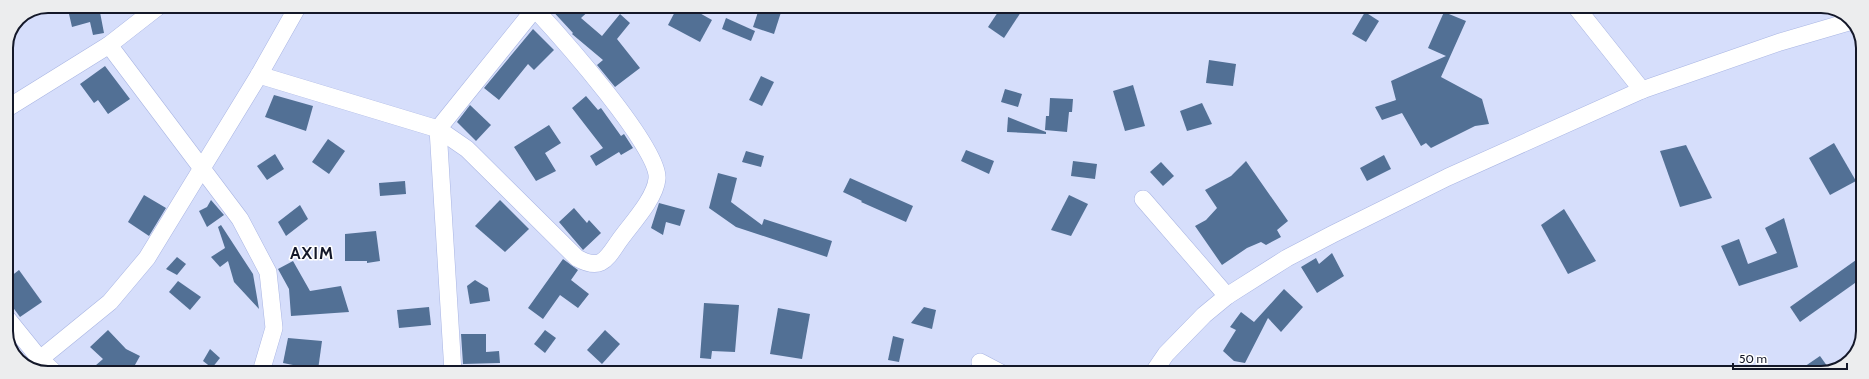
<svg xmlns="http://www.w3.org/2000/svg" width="1869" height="379" viewBox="0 0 1869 379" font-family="Cabin,sans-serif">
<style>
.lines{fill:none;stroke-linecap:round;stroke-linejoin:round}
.stream{stroke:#c06fb3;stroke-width:4.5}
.building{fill:#527095}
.street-casing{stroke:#a9b5e3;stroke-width:18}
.street{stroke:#fff;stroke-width:17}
.labels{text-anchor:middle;stroke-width:3;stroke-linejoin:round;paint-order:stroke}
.district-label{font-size:17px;font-weight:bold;letter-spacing:1px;fill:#141829;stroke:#fff}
.rim{fill:none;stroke:#141829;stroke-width:2}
</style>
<rect width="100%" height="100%" fill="#d6defb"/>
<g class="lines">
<polyline class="stream" points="35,12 62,6"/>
</g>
<g class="building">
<polygon points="548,6 594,6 581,18 602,36 620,14 630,23 617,39 640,68 615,87 597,65 603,60 572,34 573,33"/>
<polygon points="678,6 687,6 712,20 700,42 668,25"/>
<polygon points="760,6 783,6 774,34 753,27"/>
<polygon points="1002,6 1012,6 1021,12 1004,38 988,27"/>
<polygon points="99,7 104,33 93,35 90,22 72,27 69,14"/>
<polygon points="1365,12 1379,21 1366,42 1352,34"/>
<polygon points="1444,12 1466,21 1441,77 1482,99 1489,124 1475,126 1431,148 1426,143 1421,146 1402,113 1382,120 1375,107 1396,100 1391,81 1446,56 1428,48"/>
<polygon points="726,18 755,31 751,41 722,29"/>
<polygon points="533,29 554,50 534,70 528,64 499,100 484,88"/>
<polygon points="1209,60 1236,64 1233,86 1206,83"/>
<polygon points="105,66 130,99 108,114 98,100 94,103 80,84"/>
<polygon points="761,76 774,82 762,106 749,100"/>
<polygon points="1133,85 1145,126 1125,131 1113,91"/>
<polygon points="1005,89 1022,94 1018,107 1001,102"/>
<polygon points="274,95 313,106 306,131 265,117"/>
<polygon points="586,96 598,110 601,108 621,136 624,134 633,148 621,155 619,152 596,166 590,156 603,148 572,108"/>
<polygon points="1050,98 1073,99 1072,112 1069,112 1067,132 1045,130 1046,116 1049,116"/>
<polygon points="1202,103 1212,124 1187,131 1180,111"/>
<polygon points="470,105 491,125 476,141 457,122"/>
<polygon points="1008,117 1046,132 1046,134 1007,132"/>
<polygon points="549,125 561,143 545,153 556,171 536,181 514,147"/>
<polygon points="328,139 345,151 329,174 312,162"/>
<polygon points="1834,143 1856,181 1830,195 1809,158"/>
<polygon points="1686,145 1712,198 1680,207 1660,151"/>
<polygon points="966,150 994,161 989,174 961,161"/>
<polygon points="746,151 764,156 761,167 742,162"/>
<polygon points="275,154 284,169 267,180 257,166"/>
<polygon points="1384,155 1391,169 1367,181 1360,168"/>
<polygon points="1073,161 1097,164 1095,179 1071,176"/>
<polygon points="1246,161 1288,221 1277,230 1281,237 1266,245 1261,242 1247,248 1222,265 1195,226 1206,220 1217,208 1205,190 1231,176"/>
<polygon points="1161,162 1174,176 1163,186 1150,172"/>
<polygon points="718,173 737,178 731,202 762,225 764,219 832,241 827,257 736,227 709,208"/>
<polygon points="850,178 913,206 906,222 861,202 862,201 843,192"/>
<polygon points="405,181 406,194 380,196 379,183"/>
<polygon points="144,195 166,208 149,236 128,222"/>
<polygon points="1069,195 1088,204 1071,236 1051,230"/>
<polygon points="211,200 224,215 207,227 199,211 207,207"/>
<polygon points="500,200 529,229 505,252 475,226"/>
<polygon points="659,203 685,210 680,226 666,222 663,235 651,228"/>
<polygon points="300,205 308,219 286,236 278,222"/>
<polygon points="574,208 587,223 589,220 601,233 583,250 559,222"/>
<polygon points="1564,209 1596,261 1568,274 1541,225"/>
<polygon points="1784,218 1798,267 1739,286 1721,246 1739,239 1748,264 1777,253 1765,228"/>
<polygon points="221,225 253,274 259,309 234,282 228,261 220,267 211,257 225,248 218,227"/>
<polygon points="376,231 380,261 367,263 367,261 345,261 345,234"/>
<polygon points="1332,253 1344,276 1317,293 1301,267 1316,258 1319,264"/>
<polygon points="177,257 186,264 177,275 166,269"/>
<polygon points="563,259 578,270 571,280 589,294 578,308 560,295 543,319 528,308"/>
<polygon points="1856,260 1862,269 1862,278 1800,322 1790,307"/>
<polygon points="293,261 310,291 341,286 349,312 291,316 289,289 278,269"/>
<polygon points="19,270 42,302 20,317 6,298 6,280"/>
<polygon points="475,280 488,288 490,301 470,304 467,286"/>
<polygon points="178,281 201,297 190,310 169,292"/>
<polygon points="1284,289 1303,307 1281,332 1268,318 1245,363 1234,361 1223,351 1236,330 1230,327 1241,312 1254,322"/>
<polygon points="704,303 739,305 735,352 712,351 711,359 700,358"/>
<polygon points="429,307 431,325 399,328 397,310"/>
<polygon points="924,307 936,310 932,329 911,323"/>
<polygon points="778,308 810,314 802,359 770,354"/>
<polygon points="108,330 126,349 140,356 131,372 88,372 103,359 90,347"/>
<polygon points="545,330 556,338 545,353 534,344"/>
<polygon points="605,330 620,344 602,364 587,350"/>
<polygon points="461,334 486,334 486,352 499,351 500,363 463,364"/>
<polygon points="893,336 904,339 899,362 888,360"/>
<polygon points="288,338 322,341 318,370 283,363"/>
<polygon points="210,349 220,358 212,368 203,361"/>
<polygon points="1820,356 1830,370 1821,373 1795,373"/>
</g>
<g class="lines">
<g class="street-casing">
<g id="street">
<polyline points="1576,7 1642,90"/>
<polyline points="109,45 240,219 268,272 274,328 261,372"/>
<path d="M259 75 438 129 467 149 577 258C601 271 606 260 619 241 631 224 655 199 657 179 661 149 559 35 535 9L530 6"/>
<polyline points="6,109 109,45 159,6"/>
<polyline points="1143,199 1227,296"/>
<polyline points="6,317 40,359 54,372"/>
<polyline points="40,359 110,302 147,258 259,75 298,6"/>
<polyline points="980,362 1001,373"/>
<polyline points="453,372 438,129 537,6"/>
<polyline points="1153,373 1166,354 1204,315 1227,296 1287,258 1333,234 1448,177 1642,90 1780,42 1852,21"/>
</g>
</g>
<use href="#street" class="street"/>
</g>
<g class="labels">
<g class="district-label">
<text x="312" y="259">AXIM</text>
</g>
</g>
<path d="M0 0H1869V379H0ZM48 13H1821A35 35 0 0 1 1856 48V331A35 35 0 0 1 1821 366H48A35 35 0 0 1 13 331V48A35 35 0 0 1 48 13Z" fill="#ecedee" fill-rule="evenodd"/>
<path class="rim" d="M48 13H1821A35 35 0 0 1 1856 48V331A35 35 0 0 1 1821 366H48A35 35 0 0 1 13 331V48A35 35 0 0 1 48 13Z"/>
<path d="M1733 363v6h114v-6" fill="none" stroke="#141829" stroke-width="2"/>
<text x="1739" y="363" font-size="12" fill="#141829" stroke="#ffffff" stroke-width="3" paint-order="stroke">50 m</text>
</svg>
